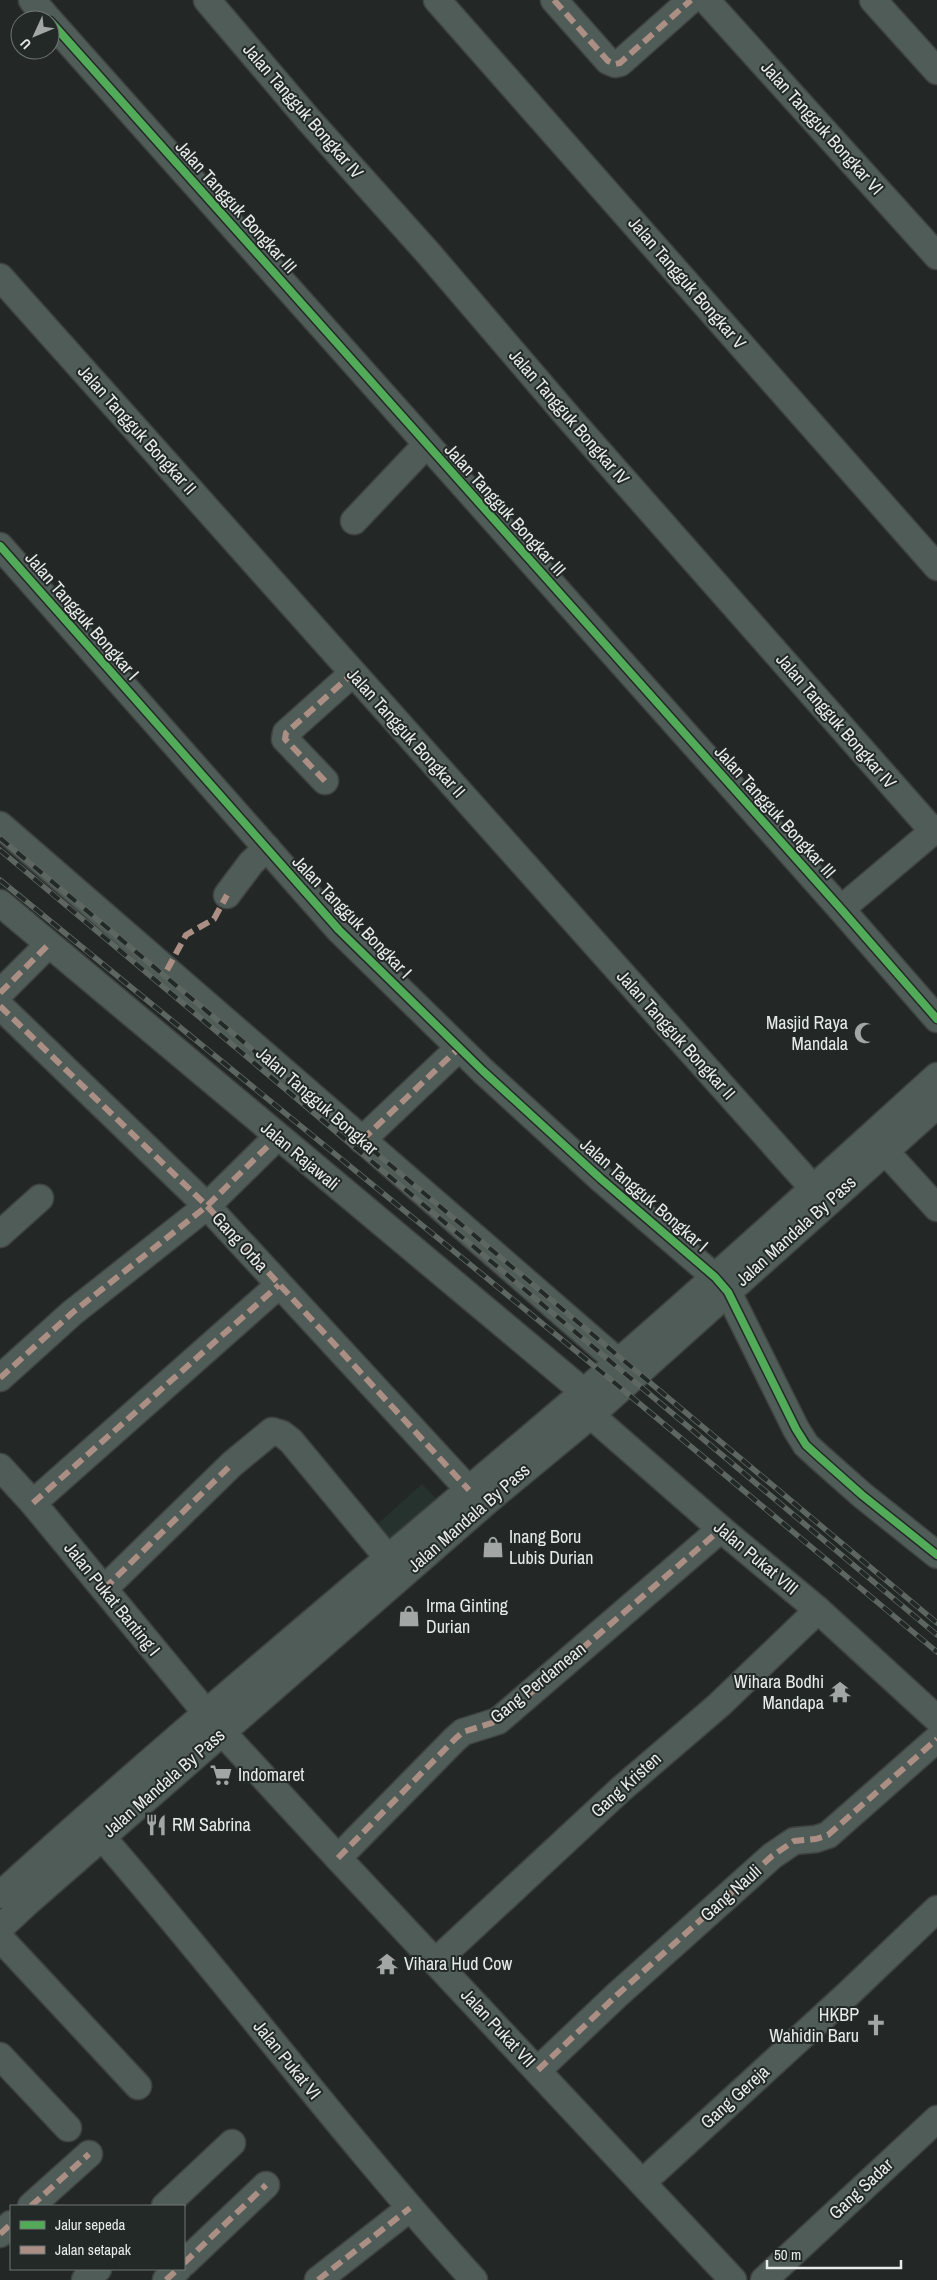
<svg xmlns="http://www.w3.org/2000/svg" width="937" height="2280" viewBox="0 0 937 2280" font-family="'Archivo Narrow',sans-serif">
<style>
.built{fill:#26322d}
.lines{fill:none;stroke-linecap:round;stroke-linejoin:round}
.minor-casing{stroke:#3f4241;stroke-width:29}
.minor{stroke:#4f5c57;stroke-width:26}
.rail-casing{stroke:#5e6662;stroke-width:5.5}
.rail{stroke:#222926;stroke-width:4;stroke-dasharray:11;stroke-linecap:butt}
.quiet{stroke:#ac8f84;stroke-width:6;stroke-dasharray:12 6;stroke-linecap:butt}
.cycleway-casing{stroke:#222926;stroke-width:11}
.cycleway{stroke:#51ab58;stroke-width:8}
.labels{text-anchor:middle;stroke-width:4;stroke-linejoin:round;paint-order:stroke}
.street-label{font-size:18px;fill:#e7ebe9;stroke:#222926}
.poi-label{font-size:18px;fill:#e7ebe9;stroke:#222926;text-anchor:start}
</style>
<rect width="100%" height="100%" fill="#232826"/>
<polygon class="built" points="422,1484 444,1507 391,1554 370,1531"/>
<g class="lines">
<g class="minor-casing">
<g id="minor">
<polyline points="32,0 49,20"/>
<polyline points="207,0 308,119 429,254 570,419 933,831"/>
<polyline points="437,0 937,567"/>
<polyline points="554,0 608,61 615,64 620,63 691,0"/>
<polyline points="706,0 937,256"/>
<polyline points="873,0 937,71"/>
<polyline points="50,21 841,909 937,1019"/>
<polyline points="0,277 813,1188"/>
<polyline points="354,521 426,445"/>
<polyline points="0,546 339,930 483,1071 601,1179 715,1277 728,1292 796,1429 806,1445 818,1456 862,1495 937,1555"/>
<polyline points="325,781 285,739 286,733 353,673"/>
<polyline points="0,825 630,1372"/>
<polyline points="227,895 251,863 267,848"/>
<polyline points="0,903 597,1403"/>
<polyline points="841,909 937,828"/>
<polyline points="0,993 45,948"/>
<polyline points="0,1006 207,1206 469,1490"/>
<polyline points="362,1140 459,1048"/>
<polyline points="885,1151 937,1208"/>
<polyline points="0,1234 40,1198"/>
<polyline points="0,1378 72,1313 207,1206 277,1137"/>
<polyline points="577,1403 721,1529 818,1610 937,1719"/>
<polyline points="0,1467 33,1503 222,1732 338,1858 733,2280"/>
<polyline points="33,1503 279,1285"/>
<polyline points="104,1589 232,1464 272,1431 282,1434 291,1441 388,1558"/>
<path d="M102 1837C229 1983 344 2137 474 2280"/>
<polyline points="338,1858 455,1739 463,1732 498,1721 721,1529"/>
<path d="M0 1895C191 1721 391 1557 587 1389 706 1287 821 1181 937 1076"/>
<polyline points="0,1928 29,1901 492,1497 590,1416 937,1105"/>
<polyline points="0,1938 138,2086"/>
<polyline points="435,1962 620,1790 719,1705 818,1610"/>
<polyline points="0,2056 68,2128"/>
<polyline points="538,2070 617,1995 772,1856 794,1841 816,1839 828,1835 937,1739"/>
<polyline points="643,2182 848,1994 937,1909"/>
<polyline points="31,2206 89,2154"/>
<polyline points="165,2206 232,2143"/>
<polyline points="0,2234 11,2224"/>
<polyline points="184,2263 266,2185"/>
<polyline points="85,2280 98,2269"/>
<polyline points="166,2280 178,2269"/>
<polyline points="318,2280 410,2208"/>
<polyline points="764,2280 937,2119"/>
</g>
</g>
<use href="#minor" class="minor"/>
<g class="rail-casing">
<g id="rail">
<polyline points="0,838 937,1623"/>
<polyline points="0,850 937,1635"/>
<polyline points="0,880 604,1374 937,1652"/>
</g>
</g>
<use href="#rail" class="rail"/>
<g class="quiet">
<polyline points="554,0 608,61 615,64 620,63 691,0"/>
<polyline points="325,781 285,739 286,733 353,673"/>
<polyline points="167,970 186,935 214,919 227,895"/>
<polyline points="0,993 49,944"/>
<polyline points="0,1006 207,1206 469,1490"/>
<polyline points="362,1140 459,1048"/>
<polyline points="0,1378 72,1313 207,1206 277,1137"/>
<polyline points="33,1503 279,1285"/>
<polyline points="104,1589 232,1464"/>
<polyline points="338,1858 455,1739 463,1732 498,1721 721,1529"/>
<polyline points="538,2070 617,1995 772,1856 794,1841 816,1839 828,1835 937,1739"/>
<polyline points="31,2206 89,2154"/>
<polyline points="0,2234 11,2224"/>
<polyline points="184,2263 266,2185"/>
<polyline points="166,2280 178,2269"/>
<polyline points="318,2280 410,2208"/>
</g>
<g class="cycleway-casing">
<g id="cycleway">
<polyline points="50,21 841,909 937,1019"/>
<polyline points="0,546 339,930 483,1071 601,1179 715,1277 728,1292 796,1429 806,1445 818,1456 862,1495 937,1555"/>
</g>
</g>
<use href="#cycleway" class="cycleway"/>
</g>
<defs>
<g id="mosque-bare" transform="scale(1.725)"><path d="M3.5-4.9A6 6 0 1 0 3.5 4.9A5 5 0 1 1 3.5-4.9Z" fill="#a2a7a5" stroke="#222926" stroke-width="2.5" paint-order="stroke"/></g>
<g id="shop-bare" transform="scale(1.725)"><path d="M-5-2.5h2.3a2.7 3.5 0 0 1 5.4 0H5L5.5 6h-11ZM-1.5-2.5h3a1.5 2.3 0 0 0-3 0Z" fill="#a2a7a5" stroke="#222926" stroke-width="2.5" paint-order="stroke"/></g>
<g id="temple-bare" transform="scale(1.725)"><path d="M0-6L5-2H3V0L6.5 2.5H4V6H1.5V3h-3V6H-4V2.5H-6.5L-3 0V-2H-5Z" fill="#a2a7a5" stroke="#222926" stroke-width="2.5" paint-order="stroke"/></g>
<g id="supermarket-bare" transform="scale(1.725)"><path d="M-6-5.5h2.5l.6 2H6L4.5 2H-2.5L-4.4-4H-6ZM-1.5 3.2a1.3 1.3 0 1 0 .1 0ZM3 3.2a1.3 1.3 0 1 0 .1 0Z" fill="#a2a7a5" stroke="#222926" stroke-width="2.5" paint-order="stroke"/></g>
<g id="restaurant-bare" transform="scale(1.725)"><path d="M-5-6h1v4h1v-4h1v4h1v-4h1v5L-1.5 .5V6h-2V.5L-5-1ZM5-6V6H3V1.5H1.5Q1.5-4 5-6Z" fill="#a2a7a5" stroke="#222926" stroke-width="2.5" paint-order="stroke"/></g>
<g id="church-bare" transform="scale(1.725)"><path d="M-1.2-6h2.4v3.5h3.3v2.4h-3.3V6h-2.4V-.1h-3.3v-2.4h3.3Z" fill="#a2a7a5" stroke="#222926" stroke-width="2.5" paint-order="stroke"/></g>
</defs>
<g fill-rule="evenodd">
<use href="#mosque-bare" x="865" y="1033"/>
<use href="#shop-bare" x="493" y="1547"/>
<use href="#shop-bare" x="409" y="1616"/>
<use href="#temple-bare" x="840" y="1692"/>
<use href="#supermarket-bare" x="221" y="1775"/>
<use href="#restaurant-bare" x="156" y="1825"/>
<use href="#temple-bare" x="387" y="1964"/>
<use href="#church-bare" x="876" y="2025"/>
</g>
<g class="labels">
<g class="street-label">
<text transform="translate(303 111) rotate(49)" y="6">Jalan Tangguk Bongkar IV</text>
<text transform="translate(822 128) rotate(48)" y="6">Jalan Tangguk Bongkar VI</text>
<text transform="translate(236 207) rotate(48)" y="6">Jalan Tangguk Bongkar III</text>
<text transform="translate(687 283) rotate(49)" y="6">Jalan Tangguk Bongkar V</text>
<text transform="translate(569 417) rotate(49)" y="6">Jalan Tangguk Bongkar IV</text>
<text transform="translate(137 430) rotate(48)" y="6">Jalan Tangguk Bongkar II</text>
<text transform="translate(505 510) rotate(48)" y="6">Jalan Tangguk Bongkar III</text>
<text transform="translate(82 616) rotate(49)" y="6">Jalan Tangguk Bongkar I</text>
<text transform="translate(836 721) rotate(49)" y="6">Jalan Tangguk Bongkar IV</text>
<text transform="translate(406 733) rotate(48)" y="6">Jalan Tangguk Bongkar II</text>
<text transform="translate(775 812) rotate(48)" y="6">Jalan Tangguk Bongkar III</text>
<text transform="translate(352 917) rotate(46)" y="6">Jalan Tangguk Bongkar I</text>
<text transform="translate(676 1035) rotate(48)" y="6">Jalan Tangguk Bongkar II</text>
<text transform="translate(317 1101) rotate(41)" y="6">Jalan Tangguk Bongkar</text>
<text transform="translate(300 1156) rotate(40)" y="6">Jalan Rajawali</text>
<text transform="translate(644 1195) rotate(41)" y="6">Jalan Tangguk Bongkar I</text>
<text transform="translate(796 1231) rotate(-42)" y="6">Jalan Mandala By Pass</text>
<text transform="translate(240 1242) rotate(48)" y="6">Gang Orba</text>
<text transform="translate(469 1518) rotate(-41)" y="6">Jalan Mandala By Pass</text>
<text transform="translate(756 1558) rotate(40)" y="6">Jalan Pukat VIII</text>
<text transform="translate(112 1599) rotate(51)" y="6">Jalan Pukat Banting I</text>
<text transform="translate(538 1683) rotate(-39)" y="6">Gang Perdamean</text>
<text transform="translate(164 1783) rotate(-41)" y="6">Jalan Mandala By Pass</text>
<text transform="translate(626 1785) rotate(-42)" y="6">Gang Kristen</text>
<text transform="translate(731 1893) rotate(-42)" y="6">Gang Nauli</text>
<text transform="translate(498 2028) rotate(47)" y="6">Jalan Pukat VII</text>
<text transform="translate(287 2060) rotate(51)" y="6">Jalan Pukat VI</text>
<text transform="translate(735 2097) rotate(-42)" y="6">Gang Gereja</text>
<text transform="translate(861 2189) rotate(-43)" y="6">Gang Sadar</text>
</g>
<g class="poi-label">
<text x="848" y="1029" text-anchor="end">Masjid Raya<tspan x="848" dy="21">Mandala</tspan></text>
<text x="509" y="1543">Inang Boru<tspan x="509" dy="21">Lubis Durian</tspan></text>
<text x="426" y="1612">Irma Ginting<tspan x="426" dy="21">Durian</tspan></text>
<text x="824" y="1688" text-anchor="end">Wihara Bodhi<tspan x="824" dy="21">Mandapa</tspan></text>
<text x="238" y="1781">Indomaret</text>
<text x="172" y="1831">RM Sabrina</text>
<text x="404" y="1970">Vihara Hud Cow</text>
<text x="859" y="2021" text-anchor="end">HKBP<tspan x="859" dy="21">Wahidin Baru</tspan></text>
</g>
</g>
<rect x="10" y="2205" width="175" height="65" fill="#222926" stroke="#717774"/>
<rect x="20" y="2221" width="25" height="8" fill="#51ab58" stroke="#717774"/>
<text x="55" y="2230" font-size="15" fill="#e7ebe9">Jalur sepeda</text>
<rect x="20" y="2246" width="25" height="8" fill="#ac8f84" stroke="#717774"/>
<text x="55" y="2255" font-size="15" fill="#e7ebe9">Jalan setapak</text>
<g transform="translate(35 35) rotate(226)"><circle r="24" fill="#222926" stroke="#717774"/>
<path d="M0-4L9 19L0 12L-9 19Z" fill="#a2a7a5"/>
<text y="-8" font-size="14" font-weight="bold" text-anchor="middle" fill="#e7ebe9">U</text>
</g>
<path d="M767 2260v8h134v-8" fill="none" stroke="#e7ebe9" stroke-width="2.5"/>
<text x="774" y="2260" font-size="15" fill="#e7ebe9" stroke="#222926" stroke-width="4" paint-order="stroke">50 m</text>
</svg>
